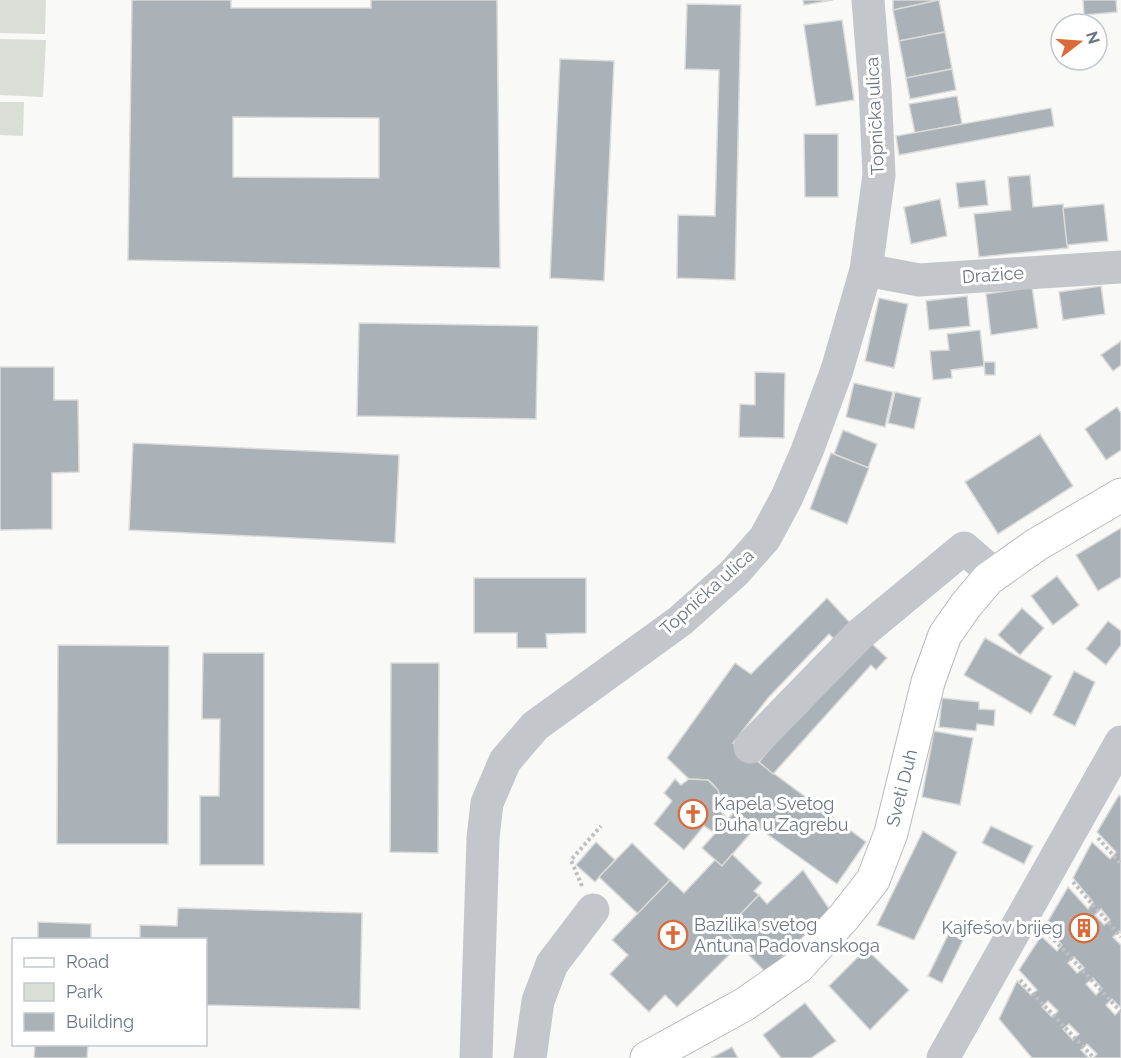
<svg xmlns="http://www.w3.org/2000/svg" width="1121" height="1058" viewBox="0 0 1121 1058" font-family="Raleway,sans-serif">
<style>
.green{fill:#d9ded6}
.building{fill:#aab1b7;stroke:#dbdbd9;stroke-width:1.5;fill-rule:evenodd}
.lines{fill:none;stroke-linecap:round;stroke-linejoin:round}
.major-casing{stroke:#b6babe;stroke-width:35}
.path{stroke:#bdbfc2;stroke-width:4;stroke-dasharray:3 3;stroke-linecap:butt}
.minor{stroke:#c3c6ca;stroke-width:33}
.major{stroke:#fff;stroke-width:33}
.labels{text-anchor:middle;stroke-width:6;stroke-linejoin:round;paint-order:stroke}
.street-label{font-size:18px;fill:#6a7786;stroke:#fff}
.poi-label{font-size:18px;fill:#6a7786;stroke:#fff;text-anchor:start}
</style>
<rect width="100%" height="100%" fill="#f9f9f7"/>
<g class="green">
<polygon points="0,0 46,0 45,34 0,33"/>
<polygon points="0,39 46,40 43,97 0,95"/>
<polygon points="0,102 24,102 23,136 0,135"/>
</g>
<g class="building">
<path d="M132 0H231V8H371V0H497L500 268 128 260ZM233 117 379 118V178L233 177Z"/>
<polygon points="803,0 833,0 804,5"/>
<polygon points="893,0 939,0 893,10"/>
<polygon points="939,0 945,32 899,41 893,10"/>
<polygon points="1083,0 1116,0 1117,12 1084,15"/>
<polygon points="687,4 741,5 735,280 677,278 678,215 715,216 719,70 685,69"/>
<polygon points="842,20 854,100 816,106 804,25"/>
<polygon points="945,32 952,69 906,78 899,41"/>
<polygon points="560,59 614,61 604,281 550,278"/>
<polygon points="952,69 956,90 910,99 906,78"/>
<polygon points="957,96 962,124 915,133 909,104"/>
<polygon points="1051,108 1054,126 899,155 896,136"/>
<polygon points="804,134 838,134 838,197 805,197"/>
<polygon points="1030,175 1033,207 1063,204 1068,248 979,257 974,214 1011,210 1008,177"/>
<polygon points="985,180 988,205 959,208 956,183"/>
<polygon points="940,199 947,236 911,244 904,207"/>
<polygon points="1104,204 1108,241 1067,245 1063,208"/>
<polygon points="1101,286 1105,314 1063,320 1059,292"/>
<polygon points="1032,287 1038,328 991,335 986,294"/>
<polygon points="967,296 970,326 929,330 926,301"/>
<polygon points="879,298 908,304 894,368 865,361"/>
<polygon points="359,323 538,326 536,419 357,416"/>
<polygon points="980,330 984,366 951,370 952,378 933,380 930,351 949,350 947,334"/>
<polygon points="1121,341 1121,365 1113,371 1101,355"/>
<polygon points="984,362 995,362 995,375 985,375"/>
<polygon points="0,367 54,367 54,400 78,400 79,472 52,473 52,529 0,530"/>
<polygon points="755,372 785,373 784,438 739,437 740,404 755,405"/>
<polygon points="854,383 893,392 885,427 846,417"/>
<polygon points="895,392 921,398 914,429 888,423"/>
<polygon points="1117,407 1121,413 1121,450 1106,460 1085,429"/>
<polygon points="843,430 877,444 868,468 834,454"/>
<polygon points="1040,434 1073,486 998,534 965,482"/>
<polygon points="133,443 399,455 395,543 129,530"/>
<polygon points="831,453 869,468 847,524 810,509"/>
<polygon points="1121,528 1121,577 1098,591 1076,555"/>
<polygon points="1057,576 1079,605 1053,625 1031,596"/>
<polygon points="474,578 586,578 586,633 546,634 547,648 517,648 517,633 474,633"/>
<polygon points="827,598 853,626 839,644 829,634 768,698 733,743 866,842 837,884 735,811 721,799 714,785 708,780 689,779 667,758 735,663 751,674"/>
<polygon points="1022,608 1044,628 1020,655 998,635"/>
<polygon points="1108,621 1121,631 1121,645 1106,665 1086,649"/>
<polygon points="865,637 887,658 876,670 871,665 773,774 759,762"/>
<polygon points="985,638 1052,676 1031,714 964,675"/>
<polygon points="58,645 169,646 168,844 57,844"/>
<polygon points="203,653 264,653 264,865 200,865 200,796 219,796 220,719 202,719"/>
<polygon points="391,663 439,663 438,853 390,852"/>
<polygon points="1074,671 1095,682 1075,726 1053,715"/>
<polygon points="942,698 979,702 979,709 995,710 994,726 977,724 976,731 939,727"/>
<polygon points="934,731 973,738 960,805 922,797"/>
<polygon points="675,779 681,785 689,779 708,780 718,790 721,799 719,810 728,819 715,833 704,826 684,850 654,824 672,801 664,793"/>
<path d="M1119 795 1121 797V933L1119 931 1113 937 1121 945V1008L1112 999 1106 1005 1115 1015 1121 1009V1058H1093L1097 1054 1087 1044 1081 1050 1089 1058H1032L999 1019 1017 981 1031 995 1037 990 1019 970 1041 936 1057 951 1062 945 1045 926 1068 887 1088 909 1093 902 1073 878 1092 842 1110 859 1116 852 1097 832ZM1101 909 1110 920 1104 925 1095 915ZM1074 957 1084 968 1077 973 1068 963ZM1093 978 1102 989 1096 995 1086 984ZM1048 1001 1058 1011 1052 1017 1042 1007ZM1069 1024 1079 1034 1073 1040 1063 1029Z"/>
<polygon points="735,811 756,827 722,866 702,848"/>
<polygon points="991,826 1033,846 1024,864 982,843"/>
<polygon points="923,831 957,852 914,940 877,925"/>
<polygon points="596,842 615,860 595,882 576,865"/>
<polygon points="632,843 670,880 638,914 599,877"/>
<polygon points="732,854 762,883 754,891 759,895 725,930 739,945 677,1007 665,995 649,1012 610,974 628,955 612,940 670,880 684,893 715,860 722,866"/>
<polygon points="803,870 830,910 766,973 725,930 759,895 767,904"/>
<polygon points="178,908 362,913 360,1009 206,1005 206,940 140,940 140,925 177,926"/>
<polygon points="38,922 91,924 91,940 38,940"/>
<polygon points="949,933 963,940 942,983 928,976"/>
<polygon points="866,949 909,990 870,1030 829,986"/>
<polygon points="805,1003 836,1041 811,1058 781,1058 763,1035"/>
<polygon points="35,1044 88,1044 87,1058 34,1058"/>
<polygon points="732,1047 738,1058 711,1058"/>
</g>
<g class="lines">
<g class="major-casing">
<polyline id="major" points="647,1058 745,1004 798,967 844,917 873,880 891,833 928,682 945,635 966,605 988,579 1036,545 1121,495"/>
</g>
<g class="path">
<polyline points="1098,838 1121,864"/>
<polyline points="1073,882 1121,937"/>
<polyline points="582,886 571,860 601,826"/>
<polyline points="1046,931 1121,1012"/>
<polyline points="1020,980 1094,1058"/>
</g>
<g class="minor">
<polyline points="866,270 919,280 1121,267"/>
<polyline points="750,747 859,635 964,548 994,574"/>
<polyline points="476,1058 483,838 487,803 505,761 535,726 680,621 735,572 765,538 787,497 807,451 837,370 866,270 879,175 875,88 868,0"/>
<polyline points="530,1058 538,1001 552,964 593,910"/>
<polyline points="943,1058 1121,742"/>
</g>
<use href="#major" class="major"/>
</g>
<defs>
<g id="church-ring" transform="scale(1.5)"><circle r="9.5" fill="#fff" stroke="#da6a37" stroke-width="1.5"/><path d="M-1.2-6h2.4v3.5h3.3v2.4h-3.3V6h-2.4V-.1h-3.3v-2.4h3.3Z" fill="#da6a37"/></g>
<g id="building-ring" transform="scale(1.5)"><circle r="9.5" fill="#fff" stroke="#da6a37" stroke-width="1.5"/><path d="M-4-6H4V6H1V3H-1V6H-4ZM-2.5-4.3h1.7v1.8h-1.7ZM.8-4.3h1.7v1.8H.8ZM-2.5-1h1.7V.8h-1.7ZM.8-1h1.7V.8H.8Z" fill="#da6a37"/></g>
</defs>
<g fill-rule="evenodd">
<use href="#church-ring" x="693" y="814"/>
<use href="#building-ring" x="1084" y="928"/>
<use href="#church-ring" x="673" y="935"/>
</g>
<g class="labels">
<g class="street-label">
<text transform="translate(875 116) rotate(-93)" y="6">Topnička ulica</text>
<text transform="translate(993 275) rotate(-4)" y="6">Dražice</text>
<text transform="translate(707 592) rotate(-42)" y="6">Topnička ulica</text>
<text transform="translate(902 788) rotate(-76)" y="6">Sveti Duh</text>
</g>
<g class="poi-label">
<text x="714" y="810">Kapela Svetog<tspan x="714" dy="21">Duha u Zagrebu</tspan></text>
<text x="694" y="931">Bazilika svetog<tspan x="694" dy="21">Antuna Padovanskoga</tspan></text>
<text x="1063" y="934" text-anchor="end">Kajfešov brijeg</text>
</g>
</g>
<rect x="12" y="938" width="195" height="108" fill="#ffffff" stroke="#c3c9cf" stroke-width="1.5"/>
<rect x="24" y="958" width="30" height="9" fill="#ffffff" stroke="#c3c9cf" stroke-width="1.5"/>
<text x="66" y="968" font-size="18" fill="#6a7786">Road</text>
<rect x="24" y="983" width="30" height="18" fill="#d9ded6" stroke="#c3c9cf" stroke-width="1.5"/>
<text x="66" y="998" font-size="18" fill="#6a7786">Park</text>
<rect x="24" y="1013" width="30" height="18" fill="#aab1b7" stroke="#c3c9cf" stroke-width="1.5"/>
<text x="66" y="1028" font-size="18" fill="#6a7786">Building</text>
<g transform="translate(1079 42) rotate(73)"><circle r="28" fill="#ffffff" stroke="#c3c9cf" stroke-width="1.5"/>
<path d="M0-4.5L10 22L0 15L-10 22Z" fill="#da6a37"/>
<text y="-9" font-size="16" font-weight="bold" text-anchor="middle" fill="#6a7786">N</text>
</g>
</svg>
